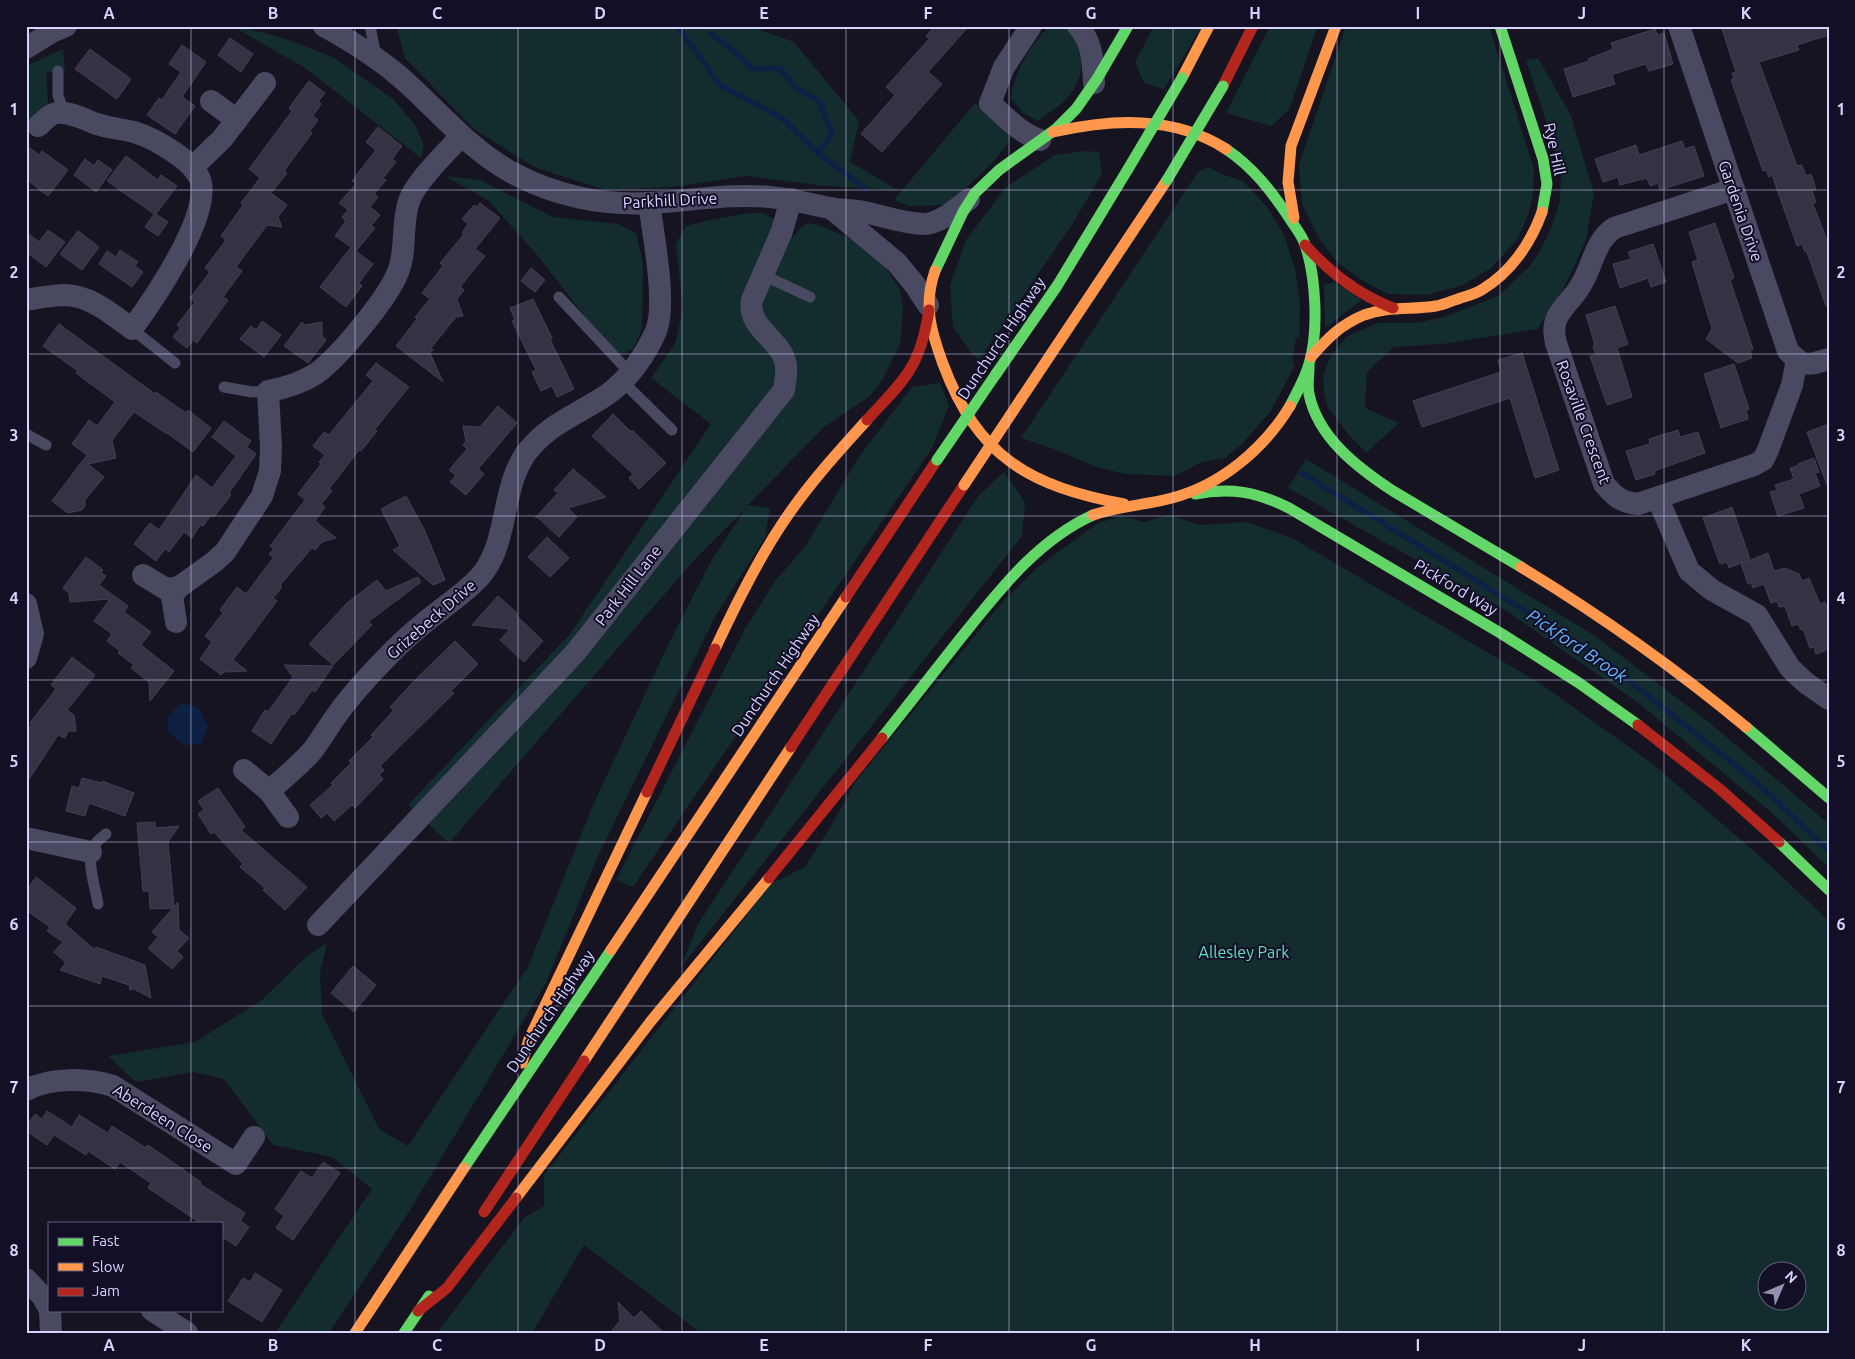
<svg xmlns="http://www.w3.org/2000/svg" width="1855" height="1359" viewBox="0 0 1855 1359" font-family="Ubuntu,sans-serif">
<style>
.green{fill:#132c2d;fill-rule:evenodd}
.water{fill:#0d2144}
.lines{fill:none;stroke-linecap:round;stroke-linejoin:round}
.stream{stroke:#0d2144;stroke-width:5.5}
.building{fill:#343243;stroke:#433f54}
.lane{stroke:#4a4962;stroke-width:11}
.street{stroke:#4a4962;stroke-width:22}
.fast{stroke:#63d668;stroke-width:11}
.slow{stroke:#ff974d;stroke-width:11}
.jam{stroke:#b3261e;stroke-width:11}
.fast-bridge{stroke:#63d668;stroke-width:11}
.slow-bridge{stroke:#ff974d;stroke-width:11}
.grid{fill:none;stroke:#d9d4ff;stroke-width:1;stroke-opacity:0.55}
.labels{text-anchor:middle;stroke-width:4;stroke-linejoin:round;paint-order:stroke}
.street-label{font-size:16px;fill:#d9d4ff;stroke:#130f26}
.park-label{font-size:16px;fill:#5fe0c0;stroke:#130f26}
.water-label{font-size:18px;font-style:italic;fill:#62b6ff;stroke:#130f26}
.neatline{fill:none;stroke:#d9d4ff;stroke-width:2}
.grid-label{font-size:16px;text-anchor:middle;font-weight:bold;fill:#d9d4ff}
</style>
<rect width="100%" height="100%" fill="#161421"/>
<g class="green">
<polygon points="232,26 238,26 283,38 333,57 393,99 415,125 424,145 421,158 305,68"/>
<polygon points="396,26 749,26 794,42 859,121 850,162 898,190 825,186 746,176 673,187 605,190 536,168 475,130 405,58"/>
<polygon points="1154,26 1202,26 1164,89 1144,83 1135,62"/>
<polygon points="1270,26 1318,26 1289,110 1271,126 1226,113"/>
<polygon points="1346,26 1489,26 1534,169 1533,195 1528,215 1517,240 1491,268 1463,285 1427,295 1388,294 1365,282 1338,263 1320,240 1302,204 1299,165"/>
<path d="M1048 27 1066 28C1070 32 1074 35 1077 39 1081 45 1083 55 1082 61 1080 93 1062 104 1038 121L1023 113 1011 98C1015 70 1029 48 1048 27Z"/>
<polygon points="63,49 65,71 46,73 48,104 30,119 26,116 26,66"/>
<polygon points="1538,58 1571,116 1594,194 1586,240 1561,294 1537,329 1442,344 1394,347 1367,372 1365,408 1399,423 1366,453 1348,434 1328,408 1324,392 1323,377 1330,357 1346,337 1377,323 1416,323 1444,317 1498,296 1530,266 1541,249 1552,226 1560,201 1561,178 1554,146 1526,60"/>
<polygon points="975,103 1011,137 1006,146 992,163 969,185 944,205 909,206 894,200"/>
<polygon points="1084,151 1099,152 1102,174 1073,223 979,360 970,351 953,327 950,285 966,240 1006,187 1055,155"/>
<polygon points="1209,167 1221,174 1243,181 1267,207 1284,235 1295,269 1300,304 1299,337 1296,338 1292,361 1295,365 1271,411 1242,444 1225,458 1202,462 1175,476 1125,474 1096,467 1054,449 1021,438 1198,172"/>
<polygon points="445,176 480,180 553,217 618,224 636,233 643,263 642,329 633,349 614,357 610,349 538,256 489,201"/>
<polygon points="749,213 762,213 776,220 782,231 793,237 802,226 809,223 818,225 848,237 867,251 889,272 900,290 903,307 901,337 900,344 881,382 870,396 824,427 748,505 770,508 765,538 716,615 597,858 546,983 412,1207 329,1333 275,1333 372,1189 332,1157 273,1145 224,1079 193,1072 136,1082 108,1056 195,1042 262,1000 307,956 327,943 320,973 322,1014 379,1129 408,1146 528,967 593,805 668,645 711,561 746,508 695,559 449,843 408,805 570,634 711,424 651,378 675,344 683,309 676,244 686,226 705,221"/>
<polygon points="1334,282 1362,300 1325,328 1324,285"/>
<polygon points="940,383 949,406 932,448 633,887 616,880 746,627 775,581 806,545 858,458 912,387"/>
<polygon points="1306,459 1595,636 1710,723 1829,824 1829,868 1772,813 1637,702 1505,610 1288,488"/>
<polygon points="1004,472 1025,502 1022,536 681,967 698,924 979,495"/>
<path d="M1169 515 1201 525 1247 522 1294 539 1538 682 1653 764 1771 866 1829 921V1333H701L584 1245 532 1333H437L524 1218 544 1206V1175L771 884 805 867 834 821 856 781 1004 600 1039 566 1098 523 1122 516 1144 522ZM1768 1272H1798V1302H1768Z"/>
</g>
<polygon class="water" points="181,703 198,707 208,726 201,744 184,745 168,732 168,717"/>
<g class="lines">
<g class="stream">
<polyline points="677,26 720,85 783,119 818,153 866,189"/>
<polyline points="711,34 734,51 752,69 779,68 796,88 819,101 832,133 818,153"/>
<polyline points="1302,473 1598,656 1754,780 1829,851"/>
</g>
</g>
<g class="building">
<polygon points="935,26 969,26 928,72 942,84 882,152 861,134 895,95 886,87 929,39 926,36"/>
<polygon points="1721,26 1829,26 1829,35 1797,45 1799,50 1759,62 1797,166 1802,165 1806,176 1811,174 1816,189 1812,191 1816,202 1813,204 1829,246 1829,305 1826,306 1807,252 1805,252 1802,244 1797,246 1772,175 1769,177 1766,170 1763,171 1731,80 1734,79 1732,73 1736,72"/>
<polygon points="1655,29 1657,35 1664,33 1673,64 1649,71 1646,64 1629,69 1612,75 1615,84 1573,97 1564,69 1589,61 1588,59 1613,49 1611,43"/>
<polygon points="230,38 253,54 241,72 218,55"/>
<polygon points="182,45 206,62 182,97 195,106 175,134 147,115 159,98 162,100 181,72 169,64"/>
<polygon points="90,49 131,79 117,99 75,69"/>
<polygon points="309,81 325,93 318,102 321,104 313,116 318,120 310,131 312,133 284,171 287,173 271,193 287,205 278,217 282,227 267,225 236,267 242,271 223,297 228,300 197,343 193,340 187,348 173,337 180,328 177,325 195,302 190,298 210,272 205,268 226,240 221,236 243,205 241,203 260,178 249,169 292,111 289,108"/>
<polygon points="378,127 402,146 392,159 396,162 383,178 386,180 374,194 378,197 370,207 380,215 371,226 375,228 356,251 373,264 359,283 362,286 346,307 320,287 351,247 335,236 346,221 342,217 348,210 339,203 356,184 352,181 376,150 366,142"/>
<polygon points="1682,141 1685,149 1694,146 1704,176 1660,190 1658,183 1650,186 1647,178 1620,185 1618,177 1603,182 1595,159 1636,145 1639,155"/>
<polygon points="26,145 39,155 42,151 68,170 48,196 26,179"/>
<polygon points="126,156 158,180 161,175 177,186 156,214 168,222 158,236 145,227 154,214 107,181"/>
<polygon points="85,159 94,166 98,160 112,170 96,192 74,175"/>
<polygon points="480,203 500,218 475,249 485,256 460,287 464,290 457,299 463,316 456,317 431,348 433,350 430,353 443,382 396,346 417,319 415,317 430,299 422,293 443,266 440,263 464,234 462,233 468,224 462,219 474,205 477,207"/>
<polygon points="1715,223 1734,278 1730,280 1753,349 1750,350 1752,358 1738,363 1706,339 1712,329 1692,262 1698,260 1689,232"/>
<polygon points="48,230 65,242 46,267 26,252 26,232 39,242"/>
<polygon points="78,231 99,247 82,270 60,254"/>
<polygon points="1653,244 1666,282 1651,287 1648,278 1620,288 1613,264 1631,259 1628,252"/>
<polygon points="120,250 138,262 135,266 143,272 132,287 99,264 107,251 116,257"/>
<polygon points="531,268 545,280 535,292 521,281"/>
<polygon points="533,299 552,338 550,339 574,389 557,397 552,386 541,391 532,372 536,370 512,321 515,320 510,308"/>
<polygon points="1615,306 1628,344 1617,348 1632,397 1607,405 1590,356 1596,355 1593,346 1595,345 1586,315"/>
<polygon points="262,321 281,335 264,357 240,339 251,326 256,330"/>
<polygon points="302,322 305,325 322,322 322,336 326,340 308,363 284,346"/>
<polygon points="59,324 155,394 156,392 186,413 188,410 211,428 193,452 167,433 167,434 134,412 112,440 116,458 88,464 104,477 85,500 85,506 82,510 68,513 52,501 87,455 72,444 89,420 97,426 115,402 76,373 78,371 43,346"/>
<polygon points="1522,353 1559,470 1535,478 1510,398 1422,427 1413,401 1501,372 1498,360"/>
<polygon points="376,363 409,387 375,429 377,431 361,451 359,450 329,489 332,491 321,504 325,507 315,521 336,538 322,542 315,550 312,548 280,585 282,587 273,598 277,601 233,660 247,671 224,672 221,675 200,659 212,642 205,636 223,613 220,610 237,587 246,594 273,558 269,554 274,549 270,546 305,500 298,494 321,464 319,462 325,455 313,446 324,432 329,435 373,381 366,375"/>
<polygon points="1734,364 1749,409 1746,410 1748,419 1721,428 1704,374"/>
<polygon points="498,406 517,423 478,469 484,474 466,495 450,482 456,475 449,470 467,449 463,445 466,441 463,426 480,427"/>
<polygon points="613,414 631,432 632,430 666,463 639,489 629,478 633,474 592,436"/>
<polygon points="224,421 251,441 247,447 256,454 229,493 231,495 214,517 211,515 203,526 200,525 192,538 184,532 169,552 165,549 156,561 134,544 150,523 159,530 196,475 212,488 236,456 212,437"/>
<polygon points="1829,424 1829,485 1827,485 1807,432"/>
<polygon points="1678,430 1680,437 1698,432 1705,453 1654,471 1655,474 1636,480 1626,451 1650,444 1649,439"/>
<polygon points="1814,458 1819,472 1815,473 1820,486 1799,494 1804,508 1778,516 1770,492 1777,490 1775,485 1794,479 1790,468 1798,466 1798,464"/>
<polygon points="573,469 606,497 568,508 577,517 559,537 537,517 535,518 558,493 554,490"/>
<polygon points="406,496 424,529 445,580 433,585 393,550 400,546 381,509"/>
<polygon points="1732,507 1750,559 1729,568 1727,562 1720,564 1703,518"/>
<polygon points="547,537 569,558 550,577 528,557"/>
<polygon points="1768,553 1774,571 1785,568 1799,574 1802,581 1809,578 1820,604 1825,602 1829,611 1829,649 1816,654 1814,647 1810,648 1803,629 1801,630 1798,624 1792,626 1785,606 1779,607 1777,601 1771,603 1764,584 1753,588 1751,582 1748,584 1741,564"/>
<polygon points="86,557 103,570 101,573 106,576 99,585 128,606 124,612 151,632 141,645 174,671 150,701 149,682 131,668 134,665 118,653 120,651 107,641 112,634 94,621 110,599 70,602 69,593 63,588"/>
<polygon points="418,577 421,582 368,622 372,625 333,665 309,644 347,603 377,580 386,591"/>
<polygon points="498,596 517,613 516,615 543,641 524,662 500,640 510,629 472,625"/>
<polygon points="455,641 478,664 451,691 454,693 380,766 384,770 379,775 383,779 355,808 352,805 334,821 327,813 321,818 310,805 333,785 331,783 351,763 349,761 373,737 371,735 394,710 390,707 417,678"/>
<polygon points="72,657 95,675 67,710 74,715 76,731 68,731 65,738 58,735 26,784 26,733 31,725 30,723 56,689 51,685"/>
<polygon points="284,665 333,666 315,692 312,690 294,715 292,713 271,744 252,731 265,710 268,712 293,677"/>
<polygon points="82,778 102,783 102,781 134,793 125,816 89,803 85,816 66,811 72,786 79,788"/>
<polygon points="218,788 245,827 241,830 307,887 285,910 263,890 265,888 240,867 243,864 214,832 211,834 198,814 204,810 198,801"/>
<polygon points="155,822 155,828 179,826 168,842 174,907 178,902 179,930 189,938 177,951 183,957 172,969 148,948 158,937 152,932 173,908 150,909 149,891 143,891 137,823"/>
<polygon points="36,877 76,908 65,924 95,950 96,947 145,965 151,998 134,989 130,990 129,985 102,976 100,984 60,970 66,963 54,952 63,942 47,931 50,927 26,910 26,891"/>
<polygon points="353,966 376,985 354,1012 331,993"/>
<polygon points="47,1111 72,1127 79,1115 108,1133 112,1126 146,1148 148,1145 201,1182 200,1184 245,1213 240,1221 249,1227 236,1246 221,1236 221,1223 200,1223 148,1188 151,1183 120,1162 115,1169 88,1151 86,1155 54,1135 47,1145 26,1131 26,1127 35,1114 42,1119"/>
<polygon points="323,1162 340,1173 293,1240 276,1228 284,1216 275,1209 301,1171 312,1178"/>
<polygon points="255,1273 282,1290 262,1322 228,1301 243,1278 250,1282"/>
<polygon points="618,1302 634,1318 641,1311 664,1333 610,1333 620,1321"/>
</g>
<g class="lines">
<g class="lane">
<polyline points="370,26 376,56"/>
<polyline points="58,71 58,95 64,113"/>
<polyline points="763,275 810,297"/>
<polyline points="559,297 630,373"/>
<polyline points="132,329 175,363"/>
<polyline points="622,381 672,430"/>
<polyline points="224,387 252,392 268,391"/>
<polyline points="26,434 46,445"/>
<path d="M98 904C96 891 88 866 91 852 93 844 100 839 106 834"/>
</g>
<g class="street">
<path d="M324 26C354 43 382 60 408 84 441 114 471 150 511 172 552 195 603 206 650 203 690 201 730 193 770 197 791 199 810 204 830 208 841 210 853 210 864 212 883 216 902 223 923 224 940 224 956 209 969 199"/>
<path d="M1031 26 1004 67 990 103C1006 118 1019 132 1040 140"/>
<path d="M1078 26C1093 43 1093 62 1094 83"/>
<path d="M1679 26 1788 351C1804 368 1808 365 1829 359"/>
<polyline points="26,48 52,32 66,26"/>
<polyline points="211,101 237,120"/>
<polyline points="193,167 222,139 265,83"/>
<path d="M1734 189 1614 228C1593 243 1593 268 1579 288 1572 300 1561 307 1556 320 1553 328 1554 335 1556 343L1604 484C1615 497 1621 502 1638 504L1754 465 1763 460 1768 450 1792 385 1797 360"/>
<polyline points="831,208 897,263 915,285 928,305"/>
<path d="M26 300C39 298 52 295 66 295 91 296 113 315 132 329 154 299 208 220 201 183 197 162 154 138 134 132 122 129 109 128 97 124 85 120 66 109 53 114 48 116 42 123 38 126"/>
<polyline points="1658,499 1689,571 1712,590 1757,615 1790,668 1806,683 1829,699"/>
<polyline points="143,575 166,589 179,587"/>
<polyline points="26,604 33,634 26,658"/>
<path d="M176 622 172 596 179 587 214 562 225 552 262 496 270 471 271 447 268 391C285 388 302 383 317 373 340 356 388 298 398 272 407 250 401 224 409 201 416 181 447 152 461 136"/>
<polyline points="244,770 269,791 288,817"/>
<path d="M269 791C284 778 300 765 313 750 322 738 330 724 339 712 355 690 375 669 394 650 409 635 426 621 443 608 457 597 472 587 483 573 509 538 501 489 526 453 549 423 579 414 608 394 629 379 646 354 656 331 667 304 653 233 649 203"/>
<polyline points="26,838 91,852"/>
<path d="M318 925 575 653 784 390C785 382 787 373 786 365 782 339 746 328 752 300L782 231 791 199"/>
<path d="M26 1090C51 1077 87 1078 113 1086L236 1164 254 1137"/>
<polyline points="26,1279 42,1296 49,1308"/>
<polyline points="50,1310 51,1333"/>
<polyline points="152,1310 187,1333"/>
</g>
<g class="fast">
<polyline points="1500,26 1543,159 1547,184 1542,212"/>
<path d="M1226 149C1254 168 1272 192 1290 219 1295 227 1301 234 1304 242 1316 274 1319 331 1309 364 1305 379 1297 392 1290 406"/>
<polyline points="935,271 963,212 975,193 999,170 1056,129 1076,109 1097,79 1128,26"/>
<path d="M1309 367C1309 376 1307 385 1309 394 1318 438 1358 468 1393 491L1521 567"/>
<polyline points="996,374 1057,286 1128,169"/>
<path d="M1195 494C1231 487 1257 492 1289 508L1502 634 1579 683 1638 725"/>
<polyline points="1746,727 1829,798"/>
<path d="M882 738C908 705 934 672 960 639 998 592 1036 541 1093 515"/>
<polyline points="1779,842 1829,890"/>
<polyline points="464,1168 611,950"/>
<polyline points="404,1333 429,1296"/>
</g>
<g class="slow">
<polyline points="1182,78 1209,26"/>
<path d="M1053 132C1112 119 1173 115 1226 149"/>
<polyline points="1294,218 1288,182 1291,146 1336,26"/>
<path d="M935 271C923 305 931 331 943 364 978 457 1029 486 1124 504"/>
<path d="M1311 357C1328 338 1340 325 1364 315 1388 306 1412 310 1436 306 1443 305 1451 301 1458 299 1466 296 1476 294 1483 289 1511 272 1531 243 1542 212"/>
<polyline points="1021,399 1167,180"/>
<path d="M1093 515C1119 506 1146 505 1172 498 1221 485 1264 449 1290 406"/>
<path d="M1521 567C1600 615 1675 668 1746 727"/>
<path d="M715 649C735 606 756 563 782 524 807 486 837 453 867 420"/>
<polyline points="611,950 846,597"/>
<polyline points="584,1061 791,747"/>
<polyline points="522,1063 529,1039 647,792"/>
<polyline points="516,1198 651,1021 769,878"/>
<polyline points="355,1333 464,1168"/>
</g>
<g class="jam">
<polyline points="1223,86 1253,26"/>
<path d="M1305 245C1331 273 1357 294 1393 308"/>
<path d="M867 420C882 403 901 386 912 366 922 349 926 329 929 310"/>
<polyline points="846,597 937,460"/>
<polyline points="1638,725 1721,790 1779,842"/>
<polyline points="791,747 964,485"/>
<polyline points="647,792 715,649"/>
<polyline points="769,878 882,738"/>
<polyline points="484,1212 584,1061"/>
<polyline points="418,1311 447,1288 516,1198"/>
</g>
<g class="fast-bridge">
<polyline points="1128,169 1182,78"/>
<polyline points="1167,180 1223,86"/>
<polyline points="937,460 996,374"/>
</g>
<polyline class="slow-bridge" points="964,485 1021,399"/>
</g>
<path class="grid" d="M191 26V1223M355 26V1333M518 26V1333M682 26V1333M846 26V1333M1009 26V1333M1173 26V1333M1337 26V1333M1500 26V1333M1664 26V1333M26 190H1829M26 354H1829M26 516H1829M26 680H1829M26 842H1829M26 1006H1829M26 1168H1829M191 1310V1333"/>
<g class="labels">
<g class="street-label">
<text transform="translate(1555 149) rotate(78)" y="6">Rye Hill</text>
<text transform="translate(670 200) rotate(-3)" y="6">Parkhill Drive</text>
<text transform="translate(1741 211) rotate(71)" y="6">Gardenia Drive</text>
<text transform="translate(1001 338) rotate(-56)" y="6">Dunchurch Highway</text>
<text transform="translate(1584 422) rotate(70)" y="6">Rosaville Crescent</text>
<text transform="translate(628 585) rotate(-52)" y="6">Park Hill Lane</text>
<text transform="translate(1456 587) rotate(31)" y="6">Pickford Way</text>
<text transform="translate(431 619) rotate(-41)" y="6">Grizebeck Drive</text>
<text transform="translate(775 675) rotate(-56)" y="6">Dunchurch Highway</text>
<text transform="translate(550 1011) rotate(-56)" y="6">Dunchurch Highway</text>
<text transform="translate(163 1118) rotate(32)" y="6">Aberdeen Close</text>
</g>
<g class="park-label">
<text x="1244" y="958">Allesley Park</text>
</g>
<g class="water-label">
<text transform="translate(1577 646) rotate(34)" y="6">Pickford Brook</text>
</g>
</g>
<rect width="1855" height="1359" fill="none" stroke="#130f26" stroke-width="55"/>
<rect x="48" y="1222" width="175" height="90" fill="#130f26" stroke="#625e7d"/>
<rect x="58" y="1238" width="25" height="8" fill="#63d668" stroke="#625e7d"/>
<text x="92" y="1246" font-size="15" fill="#d9d4ff">Fast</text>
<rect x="58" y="1263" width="25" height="8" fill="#ff974d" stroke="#625e7d"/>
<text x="92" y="1272" font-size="15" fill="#d9d4ff">Slow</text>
<rect x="58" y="1288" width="25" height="8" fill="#b3261e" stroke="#625e7d"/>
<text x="92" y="1296" font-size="15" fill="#d9d4ff">Jam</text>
<g transform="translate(1782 1286) rotate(45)"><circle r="24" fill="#130f26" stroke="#625e7d"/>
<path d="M0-4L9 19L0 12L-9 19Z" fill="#9591b1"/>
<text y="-8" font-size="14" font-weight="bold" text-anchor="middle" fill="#d9d4ff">N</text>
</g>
<rect x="28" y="28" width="1800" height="1304" class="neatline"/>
<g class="grid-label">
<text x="109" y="19">A</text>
<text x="273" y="19">B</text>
<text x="437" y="19">C</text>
<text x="600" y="19">D</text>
<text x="764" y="19">E</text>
<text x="928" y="19">F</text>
<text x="1091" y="19">G</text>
<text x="1255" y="19">H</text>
<text x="1418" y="19">I</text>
<text x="1582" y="19">J</text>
<text x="1746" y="19">K</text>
<text x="14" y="115">1</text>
<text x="1841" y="115">1</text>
<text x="14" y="278">2</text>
<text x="1841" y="278">2</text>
<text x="14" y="441">3</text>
<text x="1841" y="441">3</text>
<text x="14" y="604">4</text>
<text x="1841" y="604">4</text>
<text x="14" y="767">5</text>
<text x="1841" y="767">5</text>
<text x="14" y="930">6</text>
<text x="1841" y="930">6</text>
<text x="14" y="1093">7</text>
<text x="1841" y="1093">7</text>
<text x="14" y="1256">8</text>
<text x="1841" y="1256">8</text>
<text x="109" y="1351">A</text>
<text x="273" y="1351">B</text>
<text x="437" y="1351">C</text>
<text x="600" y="1351">D</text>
<text x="764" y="1351">E</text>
<text x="928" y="1351">F</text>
<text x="1091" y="1351">G</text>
<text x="1255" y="1351">H</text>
<text x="1418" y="1351">I</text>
<text x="1582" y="1351">J</text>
<text x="1746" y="1351">K</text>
</g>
</svg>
